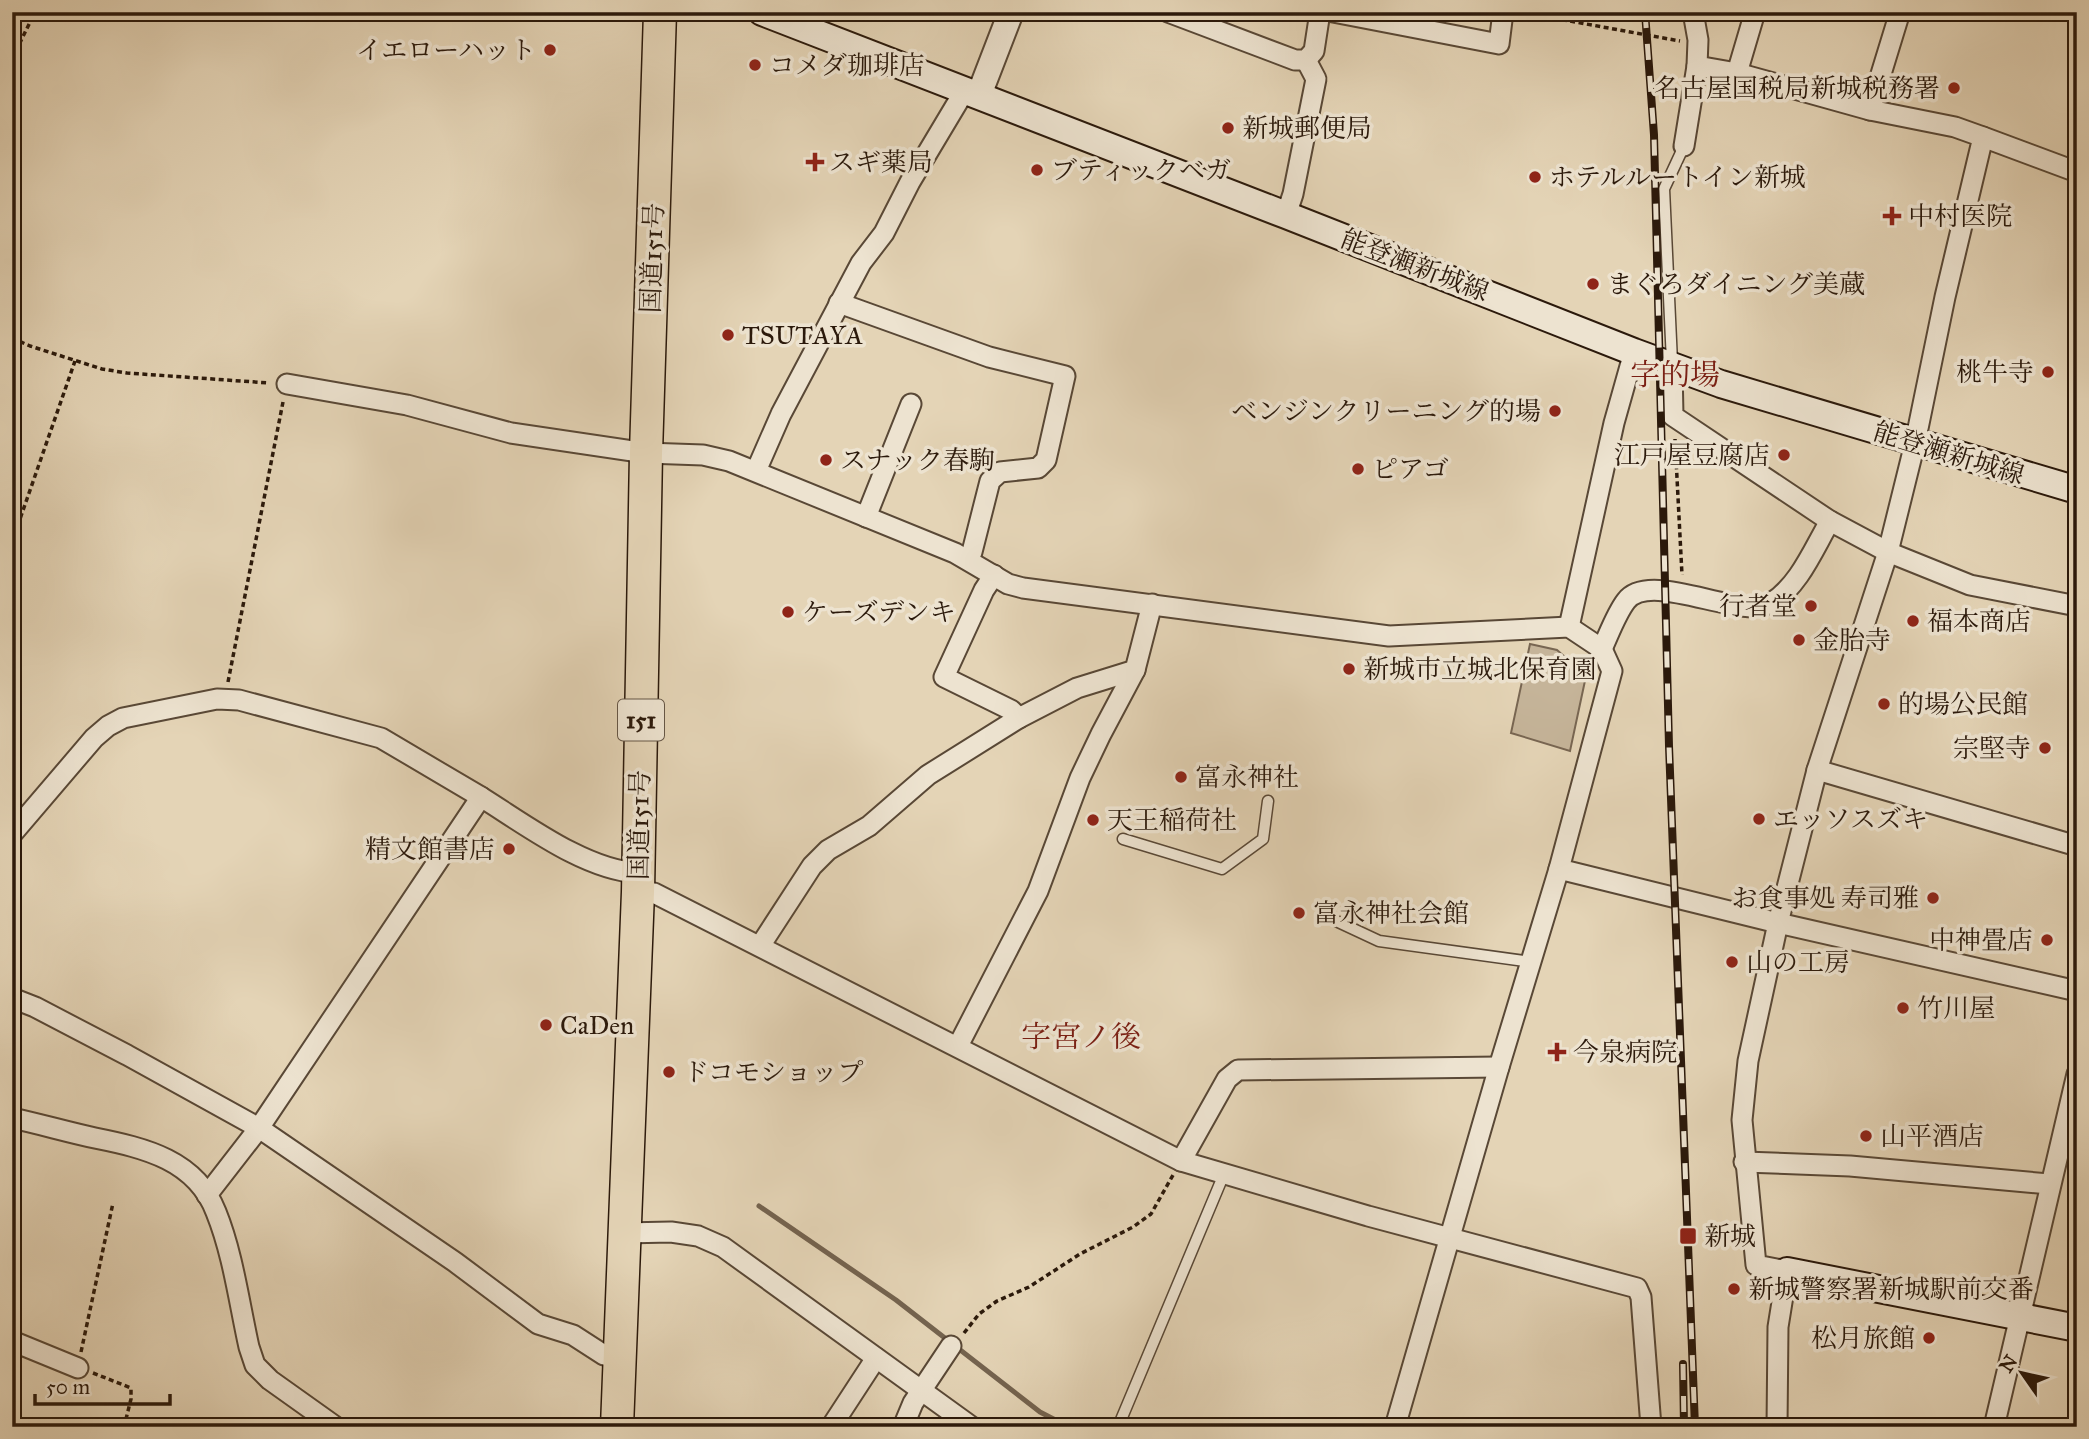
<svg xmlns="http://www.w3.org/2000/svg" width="2089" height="1439" viewBox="0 0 2089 1439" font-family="'IM FELL Great Primer','Noto Serif JP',serif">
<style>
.green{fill:#c5b499;stroke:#786652;stroke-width:2}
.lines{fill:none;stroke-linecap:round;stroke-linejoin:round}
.stream{stroke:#74634f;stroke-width:5}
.service-casing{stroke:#594836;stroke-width:13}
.minor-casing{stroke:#594836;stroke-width:23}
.tertiary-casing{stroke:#594836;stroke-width:28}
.secondary-casing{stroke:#2b190b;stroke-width:30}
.trunk-casing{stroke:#2b190b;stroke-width:35}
.path{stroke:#2b190b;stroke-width:3.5;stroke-dasharray:5 3.5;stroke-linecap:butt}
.service{stroke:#ede3d0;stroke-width:10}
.minor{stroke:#ede3d0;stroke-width:19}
.tertiary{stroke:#ede3d0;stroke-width:24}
.secondary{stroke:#ede3d0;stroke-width:26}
.trunk{stroke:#e4d4b6;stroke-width:32}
.rail-casing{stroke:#2b190b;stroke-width:8}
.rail{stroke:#ede3d0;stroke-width:5;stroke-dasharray:16;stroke-linecap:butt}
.poi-dot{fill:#8f2418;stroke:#ede3d0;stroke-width:2.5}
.labels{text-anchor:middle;stroke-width:7;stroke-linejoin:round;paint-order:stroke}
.shield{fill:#ede3d0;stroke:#655646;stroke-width:2}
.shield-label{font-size:24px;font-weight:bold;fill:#2b190b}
.poi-label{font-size:26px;fill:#2b190b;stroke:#ede3d0;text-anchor:start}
.street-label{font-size:26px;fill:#2b190b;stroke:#ede3d0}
.quarter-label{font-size:30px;fill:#7a1f14;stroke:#ede3d0}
</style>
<rect width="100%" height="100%" fill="#e4d4b6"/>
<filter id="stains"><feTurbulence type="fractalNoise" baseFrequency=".00286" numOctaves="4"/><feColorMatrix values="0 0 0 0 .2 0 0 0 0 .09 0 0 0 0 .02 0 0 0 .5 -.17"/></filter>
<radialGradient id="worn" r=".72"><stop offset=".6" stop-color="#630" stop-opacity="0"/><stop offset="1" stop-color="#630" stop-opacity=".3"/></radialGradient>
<polygon class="green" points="1530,644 1557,650 1586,676 1570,751 1511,733"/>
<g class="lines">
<polyline class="stream" points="759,1206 896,1300 1040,1412 1069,1427"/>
<g class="service-casing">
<g id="service">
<polyline points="1672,362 1664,189 1684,146"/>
<polyline points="1123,839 1222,869 1263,839 1268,801"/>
<polyline points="1334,920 1379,941 1532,962"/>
<polyline points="1118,1427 1224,1174"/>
</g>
</g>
<g class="minor-casing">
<g id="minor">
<polyline points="1168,12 1295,60 1306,60 1314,51 1320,12"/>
<polyline points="1333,12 1499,44 1503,12"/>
<polyline points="1693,12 1698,40 1697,66 1737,73 1870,110 1955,127 1983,137 1945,297 1915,443 1888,552 1817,770 1778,923 1748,1061 1742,1120 1756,1265 1787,1271 1778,1327 1777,1427"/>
<polyline points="1737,73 1755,12"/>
<polyline points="1870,110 1900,12"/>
<polyline points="1983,137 2077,172"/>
<polyline points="1684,146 1697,66"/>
<polyline points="1286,215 1293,194 1316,79 1306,60"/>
<polyline points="839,303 989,357 1065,376 1046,460 1038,468 1000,472 990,481 972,552 967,559"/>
<polyline points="1672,366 1673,416 1830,521 1888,552 1970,585 2077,606"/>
<polyline points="287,384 407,405 511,433 646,453 703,455 729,461 955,553 1008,584 1023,588 1389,636 1569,627 1602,649 1612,671 1559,869 1778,923 2077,991"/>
<polyline points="756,471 781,414 861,263 884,233 910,182 965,90"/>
<polyline points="866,517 911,404"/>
<polyline points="994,575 984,590 944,677 1011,710 1019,718"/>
<polyline points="1569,627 1614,423 1634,352"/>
<path d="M1602 649C1609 634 1616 614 1626 601 1650 569 1742 621 1771 603 1799 586 1814 548 1830 521"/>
<polyline points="1817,770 2077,846"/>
<polyline points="12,834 94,738 108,726 123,718 217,699 239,700 381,738 481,797"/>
<polyline points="638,892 654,893 1181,1161 1368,1216 1637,1288 1641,1297 1651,1427"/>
<polyline points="760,946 812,866 828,850 869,826 928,775 1019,718 1077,688 1135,670 1152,604"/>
<polyline points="12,998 35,1007 127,1055 259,1128 455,1262 538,1324 573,1335 604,1355 619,1356"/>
<polyline points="958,1046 1038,891 1080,778 1101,734 1135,670"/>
<path d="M12 1118C40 1124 67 1132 95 1138 145 1148 196 1160 216 1212 233 1254 239 1302 249 1347L255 1365 270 1380 336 1427"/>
<polyline points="1181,1161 1227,1079 1238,1070 1499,1067"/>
<polyline points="1744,1162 1850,1166 2049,1184"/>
<path d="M207 1195 259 1128 481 797C526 825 585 870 638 873"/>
<polyline points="624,1233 671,1232 698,1236 723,1247 972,1427"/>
<polyline points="12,1341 78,1368"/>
<polyline points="831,1427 876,1358"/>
<polyline points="903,1427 913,1403 951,1346"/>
<polyline points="1395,1427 1499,1067 1559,869"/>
<polyline points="1994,1427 2077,1074"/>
</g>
</g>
<g class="tertiary-casing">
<polyline id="tertiary" points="979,95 1011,12"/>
</g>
<g class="secondary-casing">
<g id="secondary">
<polyline points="762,12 1286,215 1634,352 1721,384 2077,490"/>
<polyline points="1787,1271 2077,1328"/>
</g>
</g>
<g class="trunk-casing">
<polyline id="trunk" points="617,1427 638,892 646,453 660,12"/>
</g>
<g class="path">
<polyline points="1520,12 1680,41"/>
<polyline points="12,59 35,12"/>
<polyline points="12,338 30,346 102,369 127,373 269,383"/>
<polyline points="1675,439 1682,575"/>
<polyline points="12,542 75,361"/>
<polyline points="228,682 283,402"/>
<polyline points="2072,763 2077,764"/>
<polyline points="964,1333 979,1314 997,1301 1029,1287 1080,1254 1133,1227 1151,1214 1173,1175"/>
<polyline points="81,1352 113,1203"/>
<polyline points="93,1373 131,1388 131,1399 124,1427"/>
</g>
<use href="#service" class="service"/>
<use href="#minor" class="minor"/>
<use href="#tertiary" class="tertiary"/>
<use href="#secondary" class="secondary"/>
<use href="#trunk" class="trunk"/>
<g class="rail-casing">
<g id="rail">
<polyline points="1645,12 1654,135 1669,746 1695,1427"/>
<polyline points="1683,1364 1684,1427"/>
</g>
</g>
<use href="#rail" class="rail"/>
</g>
<g class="poi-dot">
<circle cx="550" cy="50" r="7"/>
<circle cx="755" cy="65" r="7"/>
<circle cx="1954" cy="88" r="7"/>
<circle cx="1228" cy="128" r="7"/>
<path d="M811.5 151.5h7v7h7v7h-7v7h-7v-7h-7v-7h7z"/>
<circle cx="1037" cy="170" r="7"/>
<circle cx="1535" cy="177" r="7"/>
<path d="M1888.5 205.5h7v7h7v7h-7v7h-7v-7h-7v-7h7z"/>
<circle cx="1593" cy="284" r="7"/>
<circle cx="728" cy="335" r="7"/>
<circle cx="2048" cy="372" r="7"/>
<circle cx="1555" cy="411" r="7"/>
<circle cx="1784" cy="455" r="7"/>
<circle cx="826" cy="460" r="7"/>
<circle cx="1358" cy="469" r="7"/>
<circle cx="1811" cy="606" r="7"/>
<circle cx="788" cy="612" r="7"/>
<circle cx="1913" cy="621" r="7"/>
<circle cx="1799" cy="640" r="7"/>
<circle cx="1349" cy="669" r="7"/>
<circle cx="1884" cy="704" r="7"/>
<circle cx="2045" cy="748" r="7"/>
<circle cx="1181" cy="777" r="7"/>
<circle cx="1759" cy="819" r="7"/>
<circle cx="1093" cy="820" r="7"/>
<circle cx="509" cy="849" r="7"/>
<circle cx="1933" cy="898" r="7"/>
<circle cx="1299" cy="913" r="7"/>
<circle cx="2047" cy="940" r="7"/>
<circle cx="1732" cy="962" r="7"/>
<circle cx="1903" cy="1008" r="7"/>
<circle cx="546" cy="1025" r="7"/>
<path d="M1553.5 1041.5h7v7h7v7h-7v7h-7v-7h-7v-7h7z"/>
<circle cx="669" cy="1072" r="7"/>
<circle cx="1866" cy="1136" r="7"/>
<rect x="1679" y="1227" width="18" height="18" rx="3.5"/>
<circle cx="1734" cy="1289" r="7"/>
<circle cx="1929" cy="1338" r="7"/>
</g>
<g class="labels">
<rect class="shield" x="618" y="699.5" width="46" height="41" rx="5"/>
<g class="shield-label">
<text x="641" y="728">151</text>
</g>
<g class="poi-label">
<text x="536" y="59" text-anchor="end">イエローハット</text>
<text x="769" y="74">コメダ珈琲店</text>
<text x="1940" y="97" text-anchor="end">名古屋国税局新城税務署</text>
<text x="1242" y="137">新城郵便局</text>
<text x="829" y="171">スギ薬局</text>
<text x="1051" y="179">ブティックベガ</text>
<text x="1549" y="186">ホテルルートイン新城</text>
<text x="1908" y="225">中村医院</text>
<text x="1607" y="293">まぐろダイニング美蔵</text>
<text x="742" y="344">TSUTAYA</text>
<text x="2034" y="381" text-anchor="end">桃牛寺</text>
<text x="1541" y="420" text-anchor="end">ベンジンクリーニング的場</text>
<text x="1770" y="464" text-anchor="end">江戸屋豆腐店</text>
<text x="840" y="469">スナック春駒</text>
<text x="1372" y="478">ピアゴ</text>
<text x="1797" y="615" text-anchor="end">行者堂</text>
<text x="802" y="621">ケーズデンキ</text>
<text x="1927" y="630">福本商店</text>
<text x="1813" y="649">金胎寺</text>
<text x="1363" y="678">新城市立城北保育園</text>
<text x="1898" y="713">的場公民館</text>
<text x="2031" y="757" text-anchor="end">宗堅寺</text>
<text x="1195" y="786">富永神社</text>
<text x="1773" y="828">エッソスズキ</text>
<text x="1107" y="829">天王稲荷社</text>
<text x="495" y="858" text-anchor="end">精文館書店</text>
<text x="1919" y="907" text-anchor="end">お食事処 寿司雅</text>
<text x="1313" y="922">富永神社会館</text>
<text x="2033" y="949" text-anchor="end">中神畳店</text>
<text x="1746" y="971">山の工房</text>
<text x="1917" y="1017">竹川屋</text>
<text x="560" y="1034">CaDen</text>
<text x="1573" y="1061">今泉病院</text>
<text x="683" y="1081">ドコモショップ</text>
<text x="1880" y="1145">山平酒店</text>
<text x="1704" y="1245">新城</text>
<text x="1748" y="1298">新城警察署新城駅前交番</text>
<text x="1915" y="1347" text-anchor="end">松月旅館</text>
</g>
<g class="street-label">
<text transform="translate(652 258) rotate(-88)" y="9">国道151号</text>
<text transform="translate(1415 265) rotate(21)" y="9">能登瀬新城線</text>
<text transform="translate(1949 453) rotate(17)" y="9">能登瀬新城線</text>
<text transform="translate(639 825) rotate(-89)" y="9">国道151号</text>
</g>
<g class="quarter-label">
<text x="1675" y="385">字的場</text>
<text x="1081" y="1047">字宮ノ後</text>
</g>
</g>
<rect width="2089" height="1439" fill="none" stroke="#e4d4b6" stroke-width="42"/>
<rect x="14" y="14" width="2061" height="1411" fill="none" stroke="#2b190b" stroke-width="3.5"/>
<rect x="21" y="21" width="2047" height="1397" fill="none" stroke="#2b190b" stroke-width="2"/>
<g transform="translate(2022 1373) rotate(304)" stroke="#ede3d0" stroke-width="5" paint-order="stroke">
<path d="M0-5L12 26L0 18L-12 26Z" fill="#2b190b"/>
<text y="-10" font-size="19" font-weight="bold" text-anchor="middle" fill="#2b190b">N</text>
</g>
<path d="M35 1394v10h135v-10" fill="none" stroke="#2b190b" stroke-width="3.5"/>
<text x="46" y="1394" font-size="21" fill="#2b190b" stroke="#ede3d0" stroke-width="5" paint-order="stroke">50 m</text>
<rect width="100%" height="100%" filter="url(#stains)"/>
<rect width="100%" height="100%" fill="url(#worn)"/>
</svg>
